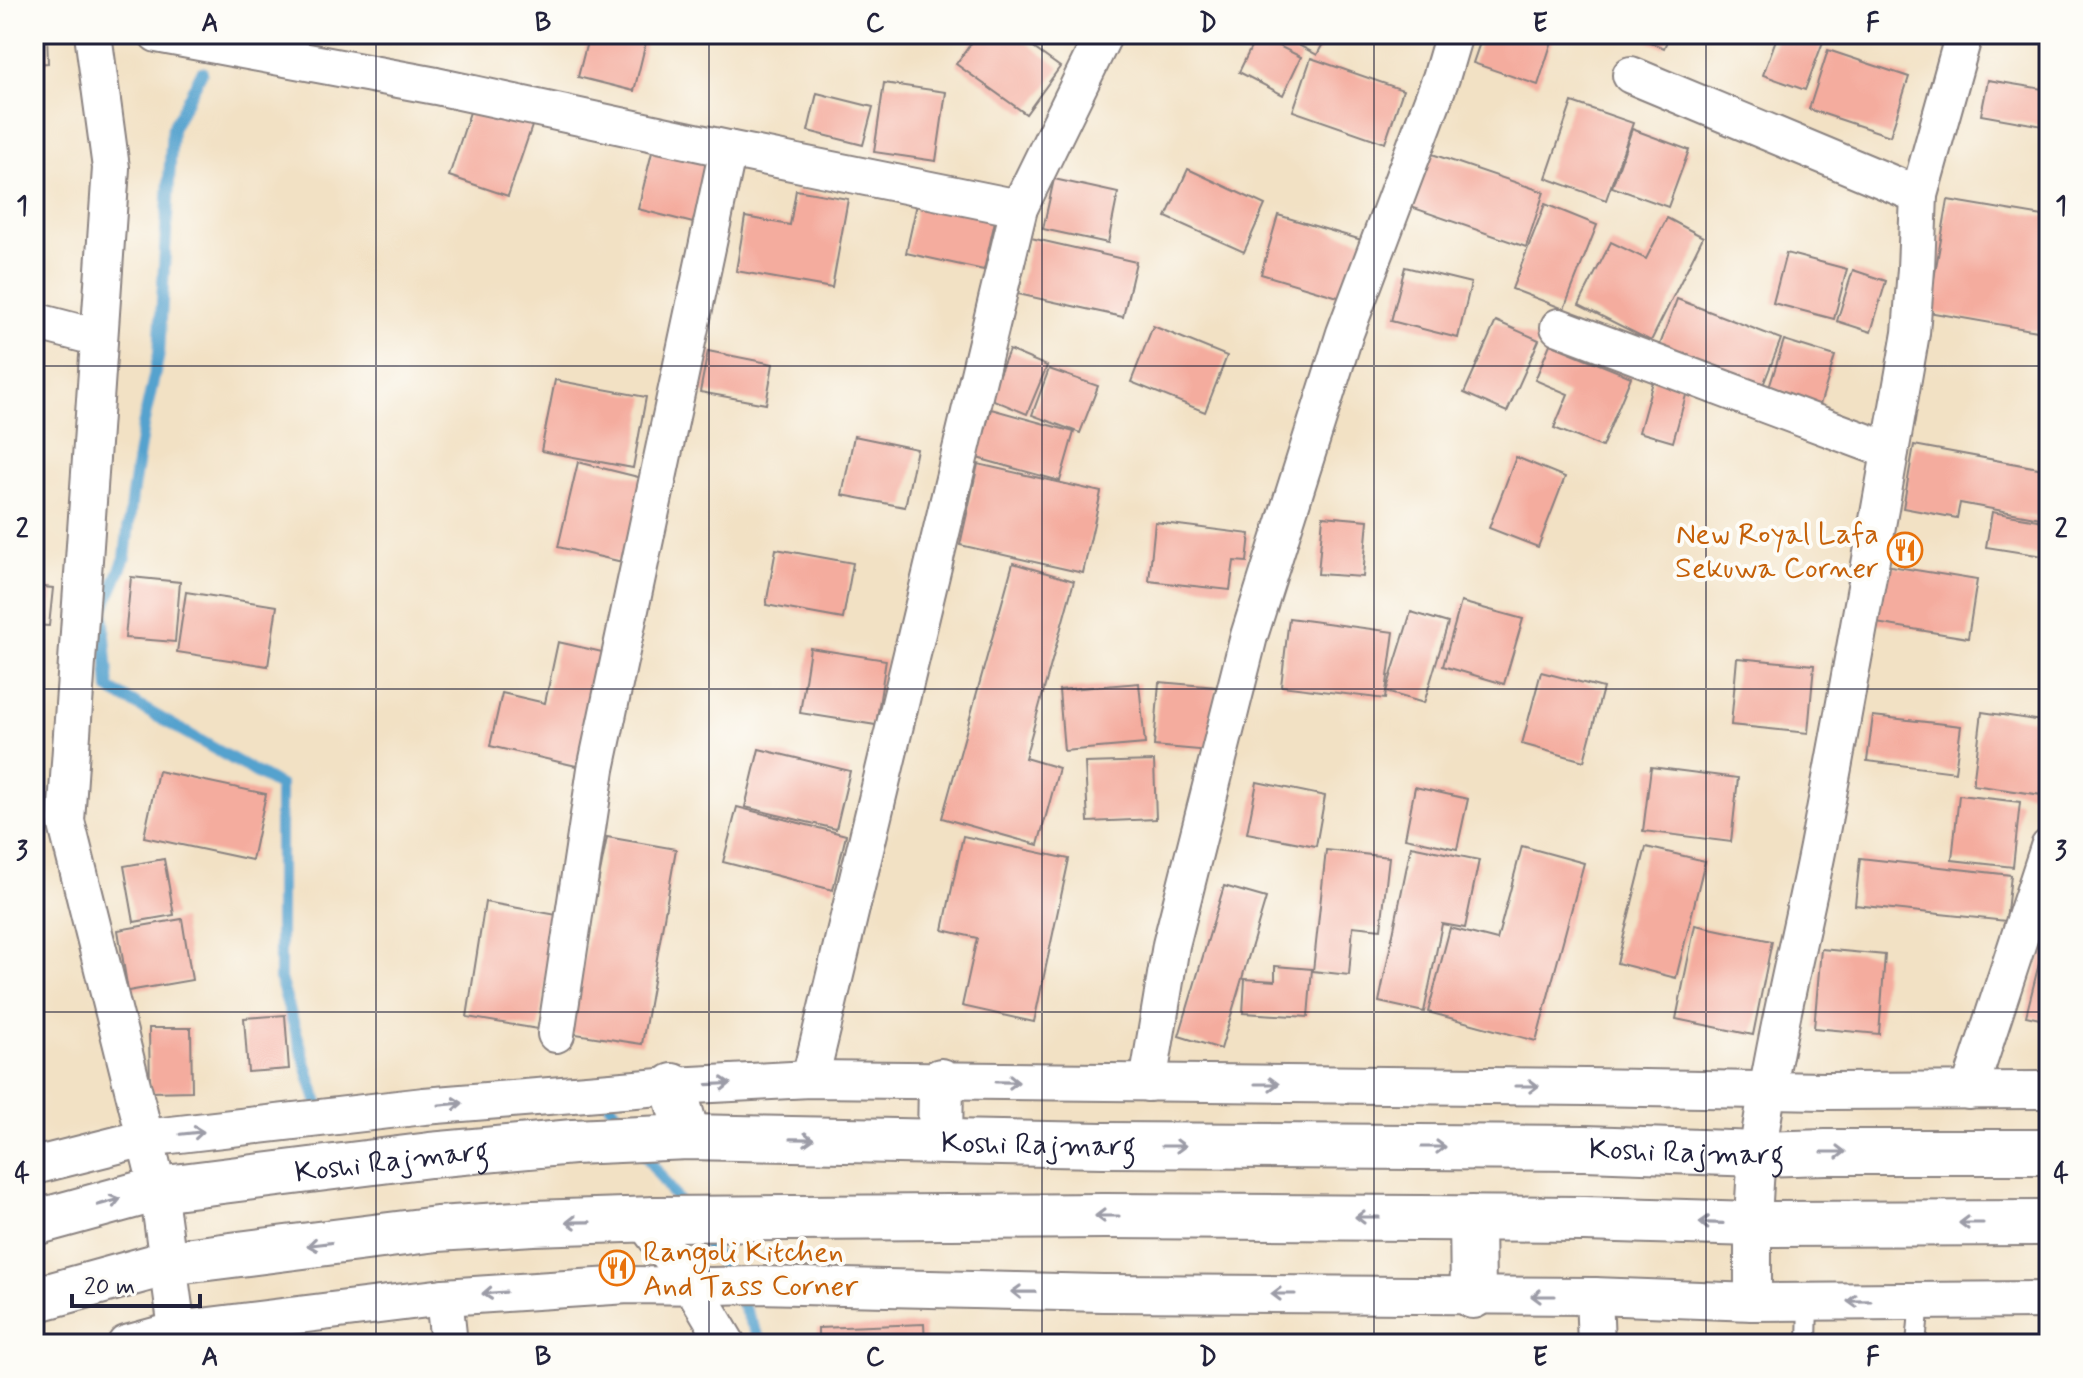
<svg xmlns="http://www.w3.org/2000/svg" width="2083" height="1378" viewBox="0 0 2083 1378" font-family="Mynerve,sans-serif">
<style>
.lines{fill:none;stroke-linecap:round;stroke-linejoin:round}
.stream{stroke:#55a2ce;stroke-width:12}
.building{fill:#f4ac9e}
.lane-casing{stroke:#8a8280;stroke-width:22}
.street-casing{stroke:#8a8280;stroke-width:40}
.primary-casing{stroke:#8a8280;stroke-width:48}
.lane{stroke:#fff;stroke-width:18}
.street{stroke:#fff;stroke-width:36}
.primary{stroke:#fff;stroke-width:44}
.oneway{stroke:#9c9ca7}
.grid{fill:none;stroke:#22223b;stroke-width:2;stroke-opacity:0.55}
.labels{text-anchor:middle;stroke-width:8;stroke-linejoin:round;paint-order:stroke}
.food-label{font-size:30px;fill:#c56008;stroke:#fdfcf7;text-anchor:end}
.street-label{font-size:30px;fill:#22223b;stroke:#fdfcf7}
.neatline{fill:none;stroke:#22223b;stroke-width:3}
.grid-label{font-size:26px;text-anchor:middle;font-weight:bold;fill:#22223b}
</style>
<rect width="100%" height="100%" fill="#fdfcf7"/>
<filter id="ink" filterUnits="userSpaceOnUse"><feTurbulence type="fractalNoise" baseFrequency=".0125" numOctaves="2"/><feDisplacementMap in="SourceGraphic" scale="16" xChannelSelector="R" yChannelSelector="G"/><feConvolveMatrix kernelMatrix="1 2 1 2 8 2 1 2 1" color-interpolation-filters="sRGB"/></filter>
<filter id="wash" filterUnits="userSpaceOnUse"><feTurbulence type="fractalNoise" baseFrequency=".006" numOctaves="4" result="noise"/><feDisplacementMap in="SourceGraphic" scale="32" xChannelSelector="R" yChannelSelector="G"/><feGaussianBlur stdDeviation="1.8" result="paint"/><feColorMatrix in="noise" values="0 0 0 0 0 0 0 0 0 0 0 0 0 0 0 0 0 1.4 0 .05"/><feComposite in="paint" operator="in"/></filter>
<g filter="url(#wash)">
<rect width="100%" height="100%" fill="#f2e1c4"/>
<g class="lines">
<g class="stream">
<polyline points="202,72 172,129 159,354 143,426 132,495 125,558 103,610 109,689 280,786 280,979 317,1101 324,1113"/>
<polyline points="605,1097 629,1131"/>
<polyline points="642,1150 684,1210"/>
<polyline points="697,1229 722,1264 762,1344"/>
</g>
</g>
<g id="blocks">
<g class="building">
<polygon points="34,34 47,34 48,63 34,64"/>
<polygon points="589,34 648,34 634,91 578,77"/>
<polygon points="978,34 1014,34 1060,67 1026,114 956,64"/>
<polygon points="1278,34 1328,34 1317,55"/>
<polygon points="1483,34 1540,34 1553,38 1538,85 1473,63"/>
<polygon points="1631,34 1670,34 1664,48"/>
<polygon points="1778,34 1810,34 1824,39 1805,90 1763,75"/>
<polygon points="1257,35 1301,57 1283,95 1239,72"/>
<polygon points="1828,50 1909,77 1890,136 1809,109"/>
<polygon points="1311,58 1403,90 1385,143 1293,111"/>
<polygon points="1988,80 2049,90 2049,127 1981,115"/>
<polygon points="884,83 946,92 936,161 874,152"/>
<polygon points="817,93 873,107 863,145 808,131"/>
<polygon points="1572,102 1633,123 1606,200 1546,178"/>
<polygon points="472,106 532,126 508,196 449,176"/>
<polygon points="1632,129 1689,150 1668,207 1612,187"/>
<polygon points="654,144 709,157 693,223 638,209"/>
<polygon points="1429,153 1544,192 1526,247 1411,207"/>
<polygon points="1188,169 1265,205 1244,252 1166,217"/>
<polygon points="1054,179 1118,193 1108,243 1043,229"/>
<polygon points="796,190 848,199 832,288 736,271 745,217 790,225"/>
<polygon points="919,195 997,212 984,270 906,253"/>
<polygon points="1948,200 2049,217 2049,333 1928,312"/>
<polygon points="1545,204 1597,225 1564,309 1512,289"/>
<polygon points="1278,215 1365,241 1348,300 1261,274"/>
<polygon points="1667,218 1703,237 1651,341 1579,305 1611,242 1646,259"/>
<polygon points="1031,238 1136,262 1123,317 1018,294"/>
<polygon points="1786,253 1847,269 1834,319 1773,303"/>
<polygon points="1405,267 1471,283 1458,338 1391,321"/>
<polygon points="1853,270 1886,281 1871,332 1837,321"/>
<polygon points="1677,299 1781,339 1760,393 1657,353"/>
<polygon points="1496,321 1539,340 1507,412 1464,393"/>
<polygon points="1153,326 1227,356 1205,412 1131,382"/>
<polygon points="1784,340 1835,356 1820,405 1769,388"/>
<polygon points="1550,344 1631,377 1602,447 1554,428 1568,394 1535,380"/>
<polygon points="1009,350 1047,366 1027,414 989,398"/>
<polygon points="708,351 773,364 766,404 700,392"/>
<polygon points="1049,369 1098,386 1080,433 1032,415"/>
<polygon points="1654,378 1688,388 1673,442 1639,432"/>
<polygon points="555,380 646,397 633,468 541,451"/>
<polygon points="991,409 1074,432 1060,481 977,458"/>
<polygon points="854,436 917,449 905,507 842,495"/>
<polygon points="1914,445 2049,470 2049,503 2046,519 1960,503 1957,518 1903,508"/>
<polygon points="1516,457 1565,477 1538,547 1489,528"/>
<polygon points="578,462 650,480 631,564 558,547"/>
<polygon points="978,464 1101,492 1083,573 960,545"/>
<polygon points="1992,512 2049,522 2049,557 1986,547"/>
<polygon points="1323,516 1368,520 1363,577 1318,574"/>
<polygon points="1155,522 1250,534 1247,562 1234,561 1230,590 1149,581"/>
<polygon points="776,549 853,563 843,619 766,605"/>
<polygon points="1013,563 1074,581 1025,758 1059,768 1038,845 942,818"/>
<polygon points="1885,565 1977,580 1968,638 1876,623"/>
<polygon points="131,577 180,582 175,642 125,638"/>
<polygon points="34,586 53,588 49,626 34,625"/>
<polygon points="186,592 277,606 268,666 177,652"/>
<polygon points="1461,602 1523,619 1504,684 1443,666"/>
<polygon points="1411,612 1448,623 1424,703 1386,692"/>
<polygon points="1289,618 1394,632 1385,699 1281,686"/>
<polygon points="558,642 611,654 585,768 490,746 502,693 545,703"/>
<polygon points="810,648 886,660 876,725 800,713"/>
<polygon points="1737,658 1814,665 1808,733 1731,725"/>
<polygon points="1541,672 1603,688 1584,761 1522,744"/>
<polygon points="1159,682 1216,687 1210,751 1154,746"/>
<polygon points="1139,683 1145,744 1064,751 1059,690"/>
<polygon points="1982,712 2049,722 2049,796 1973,785"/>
<polygon points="1873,716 1961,726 1955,772 1867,761"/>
<polygon points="759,749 850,771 836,829 745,807"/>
<polygon points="1154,761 1156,819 1088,822 1085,763"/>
<polygon points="1651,767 1738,778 1731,842 1643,831"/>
<polygon points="158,771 266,794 252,860 144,837"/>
<polygon points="1257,782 1325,796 1316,846 1247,833"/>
<polygon points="1415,787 1468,799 1457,849 1405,838"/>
<polygon points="1959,795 2020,802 2013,867 1952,860"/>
<polygon points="737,807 846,835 833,890 723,862"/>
<polygon points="963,836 1069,859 1034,1022 962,1006 977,938 943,930"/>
<polygon points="607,837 676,849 642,1044 569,1033"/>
<polygon points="1411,846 1479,860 1465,928 1442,924 1424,1012 1379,1002"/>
<polygon points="1522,846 1584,863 1536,1041 1428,1012 1450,928 1497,940"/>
<polygon points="1646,847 1705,861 1676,978 1617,963"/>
<polygon points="1326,850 1389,857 1381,929 1353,926 1349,975 1313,971"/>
<polygon points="1860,858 2011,875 2006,921 1855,905"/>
<polygon points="164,859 174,915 134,922 124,866"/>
<polygon points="1224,886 1266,898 1221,1049 1179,1036"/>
<polygon points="485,902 557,915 538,1029 467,1017"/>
<polygon points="182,919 192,980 128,991 118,930"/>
<polygon points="1695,925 1772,941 1753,1035 1676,1019"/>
<polygon points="2046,935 2049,936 2049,1021 2026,1016"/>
<polygon points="1821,949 1885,955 1879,1034 1814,1028"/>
<polygon points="1275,966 1312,969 1308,1017 1243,1013 1245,979 1275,981"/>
<polygon points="285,1015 289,1069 248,1072 244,1018"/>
<polygon points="149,1028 191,1028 192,1091 150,1092"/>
<polygon points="924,1324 925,1344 818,1344 818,1328"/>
<polygon points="1100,1339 1101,1344 1054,1344 1054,1342"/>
</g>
</g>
</g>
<g filter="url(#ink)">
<use href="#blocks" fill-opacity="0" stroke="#8a8280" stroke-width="2"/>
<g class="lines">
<g class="lane-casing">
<g id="lane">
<polyline points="1807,1344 1808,1302"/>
<polyline points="1916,1344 1920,1300"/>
</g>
</g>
<g class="street-casing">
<g id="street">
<polyline points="93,34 111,168 66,821 158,1189 179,1344"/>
<polyline points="157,34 436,86 728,149 1019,208"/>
<polyline points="1631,75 1919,195"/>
<polyline points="34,321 99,338"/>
<polyline points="1559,327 1890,451"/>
<polyline points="556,1034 596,769 728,149"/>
<polyline points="810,1079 1019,208 1104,34"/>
<polyline points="1148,1083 1171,945 1249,636 1345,333 1441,78 1454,34"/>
<polyline points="1969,1091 2049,847"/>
<polyline points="34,1166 145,1138 424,1106 673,1086 810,1079 1586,1087 1825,1091 2049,1090"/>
<polyline points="643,1220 692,1285 727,1344"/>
<polyline points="1594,1296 1596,1344"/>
<polyline points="444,1297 449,1344"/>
<path d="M1753 1302C1753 1252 1752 1200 1758 1150 1772 1048 1798 948 1818 847 1851 676 1881 504 1911 333L1916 269 1919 195 1964 34"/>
<polyline points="126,1344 177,1330 444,1297 628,1285 712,1286 757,1285 1103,1293 1594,1296 1753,1302 2049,1300"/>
</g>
</g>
<g class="primary-casing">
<g id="primary">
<polyline points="673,1086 688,1137"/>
<polyline points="940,1141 941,1081"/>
<polyline points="1472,1218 1473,1296"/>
<path id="s1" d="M34 1223 158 1189 430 1155 573 1142 688 1137 1104 1145 1585 1148 1758 1154 1826 1152H2049"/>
<polyline points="34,1300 168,1263 437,1229 533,1223 656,1219 1104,1216 1584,1219 1754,1224 2049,1223"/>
</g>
</g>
<use href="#lane" class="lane"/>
<use href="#street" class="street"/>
<use href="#primary" class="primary"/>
</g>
<defs><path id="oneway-shaft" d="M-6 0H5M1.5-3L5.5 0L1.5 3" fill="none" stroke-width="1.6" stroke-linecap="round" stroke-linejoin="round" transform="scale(2)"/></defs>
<g class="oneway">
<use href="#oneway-shaft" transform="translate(1007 1082) rotate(1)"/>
<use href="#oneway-shaft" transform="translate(719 1084) rotate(-3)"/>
<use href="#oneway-shaft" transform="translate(1267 1084)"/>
<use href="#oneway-shaft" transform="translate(1527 1086)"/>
<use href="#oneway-shaft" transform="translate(451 1104) rotate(-5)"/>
<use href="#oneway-shaft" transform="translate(192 1133) rotate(-6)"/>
<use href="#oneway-shaft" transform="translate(802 1139) rotate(1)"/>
<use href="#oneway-shaft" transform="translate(1174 1146)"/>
<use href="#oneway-shaft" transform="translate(1434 1147)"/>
<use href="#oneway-shaft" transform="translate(1834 1152)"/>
<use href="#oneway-shaft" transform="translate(109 1202) rotate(-15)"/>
<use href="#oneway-shaft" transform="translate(1107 1216) rotate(180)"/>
<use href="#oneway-shaft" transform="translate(1367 1217) rotate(-180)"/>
<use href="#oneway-shaft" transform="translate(578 1222) rotate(179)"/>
<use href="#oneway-shaft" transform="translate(1711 1223) rotate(-178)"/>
<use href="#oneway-shaft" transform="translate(1971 1223) rotate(180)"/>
<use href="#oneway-shaft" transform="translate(319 1244) rotate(173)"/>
<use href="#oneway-shaft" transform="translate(1023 1292) rotate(-179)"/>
<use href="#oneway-shaft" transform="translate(494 1293) rotate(176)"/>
<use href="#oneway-shaft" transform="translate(1283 1294) rotate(-180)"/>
<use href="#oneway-shaft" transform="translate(1543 1296) rotate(-180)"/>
<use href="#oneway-shaft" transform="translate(1859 1301) rotate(179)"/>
</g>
</g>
<path class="grid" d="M376 34V1344M709 34V1344M1042 34V1344M1374 34V1344M1706 34V1344M34 366H2049M34 689H2049M34 1012H2049"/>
<defs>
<g id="restaurant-ring" transform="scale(1.8)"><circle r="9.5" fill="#fdfcf7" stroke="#e8710a" stroke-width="1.5"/><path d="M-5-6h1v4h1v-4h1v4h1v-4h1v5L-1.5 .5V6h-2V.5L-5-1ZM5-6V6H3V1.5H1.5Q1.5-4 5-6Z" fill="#e8710a"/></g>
</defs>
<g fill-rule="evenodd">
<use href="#restaurant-ring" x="1905" y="550"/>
<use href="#restaurant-ring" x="617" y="1268"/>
</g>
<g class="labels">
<g class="food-label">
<text x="1879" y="543">New Royal Lafa<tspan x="1879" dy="34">Sekuwa Corner</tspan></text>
<text x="643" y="1261" text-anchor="start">Rangoli Kitchen<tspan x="643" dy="34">And Tass Corner</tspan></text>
</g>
<g class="street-label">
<text dy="10" stroke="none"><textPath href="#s1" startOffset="1012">Koshi Rajmarg</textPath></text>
<text dy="10" stroke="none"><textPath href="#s1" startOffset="1660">Koshi Rajmarg</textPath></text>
<text dy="10" stroke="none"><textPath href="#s1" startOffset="364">Koshi Rajmarg</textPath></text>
</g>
</g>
<rect width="2083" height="1378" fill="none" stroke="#fdfcf7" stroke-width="88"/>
<path d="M72 1294v12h128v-12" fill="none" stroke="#22223b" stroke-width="4"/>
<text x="84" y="1294" font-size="24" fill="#22223b" stroke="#fdfcf7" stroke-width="6" paint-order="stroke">20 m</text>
<rect x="44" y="44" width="1995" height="1290" class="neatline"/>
<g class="grid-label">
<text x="210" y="31">A</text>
<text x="543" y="31">B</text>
<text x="875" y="31">C</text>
<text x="1208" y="31">D</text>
<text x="1540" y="31">E</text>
<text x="1873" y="31">F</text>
<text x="22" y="214">1</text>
<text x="2061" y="214">1</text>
<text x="22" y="537">2</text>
<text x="2061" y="537">2</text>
<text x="22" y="859">3</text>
<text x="2061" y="859">3</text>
<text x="22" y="1182">4</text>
<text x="2061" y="1182">4</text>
<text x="210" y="1365">A</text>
<text x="543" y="1365">B</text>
<text x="875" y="1365">C</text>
<text x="1208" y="1365">D</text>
<text x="1540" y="1365">E</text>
<text x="1873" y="1365">F</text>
</g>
</svg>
